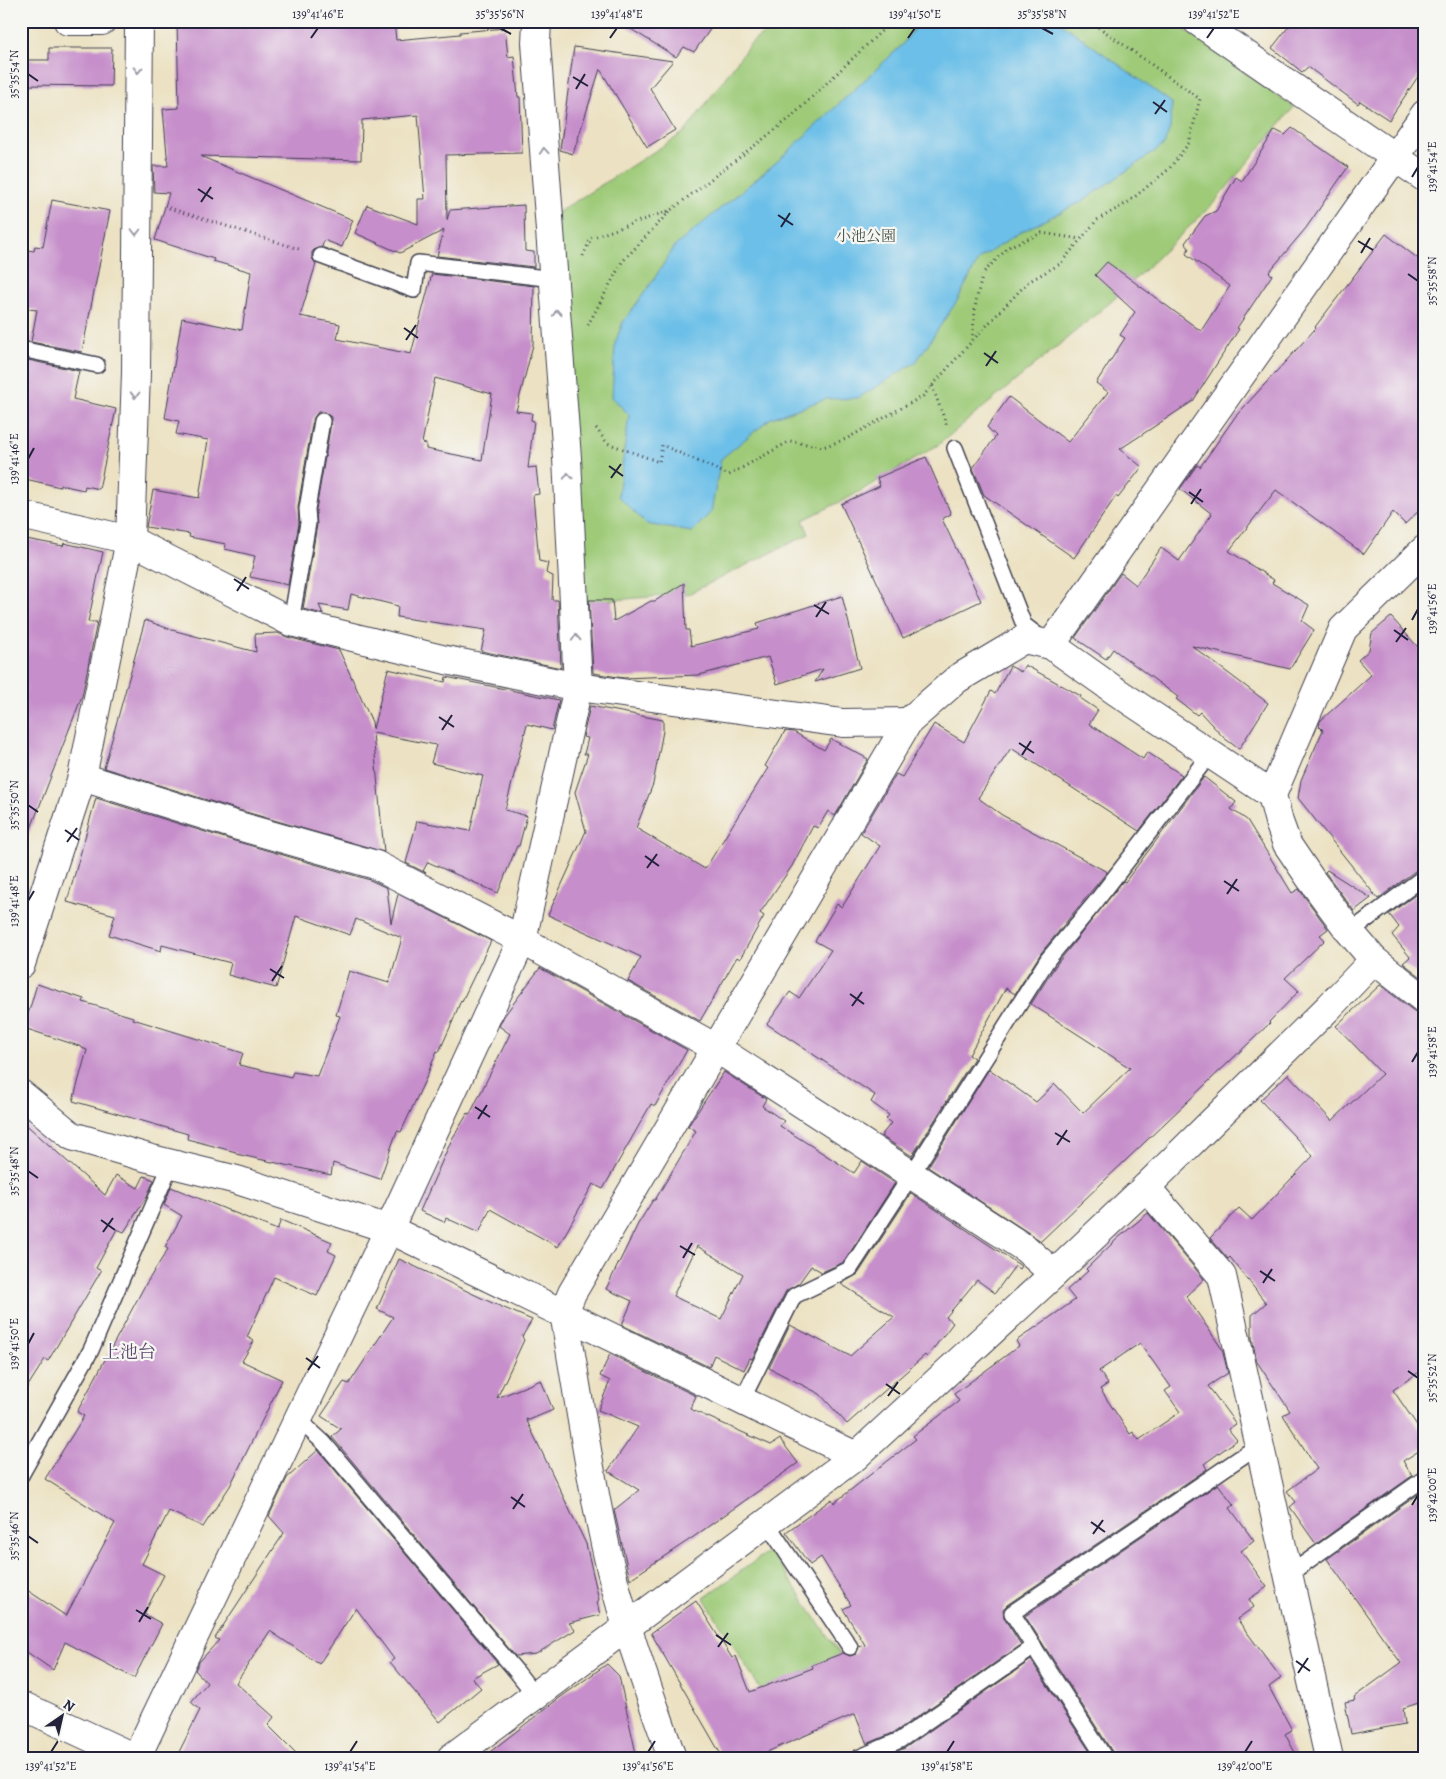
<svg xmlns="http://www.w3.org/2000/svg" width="1446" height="1779" viewBox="0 0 1446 1779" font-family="Alegreya,'Noto Serif JP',serif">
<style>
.green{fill:#9fcb79;stroke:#60765a}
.water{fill:#6cbfe8;stroke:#477092}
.building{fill:#c68eca;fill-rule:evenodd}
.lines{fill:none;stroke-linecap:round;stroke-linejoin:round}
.lane-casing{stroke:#403f4f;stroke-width:18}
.street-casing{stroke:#403f4f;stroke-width:30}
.secondary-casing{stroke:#403f4f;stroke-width:30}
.path{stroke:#403f4f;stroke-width:3;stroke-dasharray:1 4;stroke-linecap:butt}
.lane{stroke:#fff;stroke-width:15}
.street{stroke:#fff;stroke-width:28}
.secondary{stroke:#fff;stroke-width:28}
.oneway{stroke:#9c9ca7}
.ticks{fill:none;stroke:#22223b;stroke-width:2}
.labels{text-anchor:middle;stroke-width:4.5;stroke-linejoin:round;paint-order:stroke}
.park-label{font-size:15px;fill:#48554e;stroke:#f6f6f2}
.quarter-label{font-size:18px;fill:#5b486d;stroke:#f6f6f2}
.neatline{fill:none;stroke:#22223b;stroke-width:2}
.ticks-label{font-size:12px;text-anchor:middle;fill:#22223b}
</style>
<rect width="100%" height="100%" fill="#f6f6f2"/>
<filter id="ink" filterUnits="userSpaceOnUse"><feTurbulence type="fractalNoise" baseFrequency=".02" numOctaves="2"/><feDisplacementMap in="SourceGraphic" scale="10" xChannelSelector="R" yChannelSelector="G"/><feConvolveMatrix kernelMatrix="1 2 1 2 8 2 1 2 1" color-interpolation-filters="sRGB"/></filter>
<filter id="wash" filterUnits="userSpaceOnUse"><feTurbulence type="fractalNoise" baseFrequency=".0096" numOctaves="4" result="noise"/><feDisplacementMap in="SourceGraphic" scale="20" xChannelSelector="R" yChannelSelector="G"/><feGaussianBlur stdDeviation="1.12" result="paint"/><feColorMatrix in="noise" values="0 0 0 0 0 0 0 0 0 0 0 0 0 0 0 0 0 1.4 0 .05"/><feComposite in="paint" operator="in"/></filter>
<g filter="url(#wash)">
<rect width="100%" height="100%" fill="#ece2c3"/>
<g class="green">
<polygon points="858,21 1172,21 1294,107 1213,204 1112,301 938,445 852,496 803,520 809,534 688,594 574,603 549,218 685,132 750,44 764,33 841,30"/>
<polygon points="770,1550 841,1656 761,1690 704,1598"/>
</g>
<polygon class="water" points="920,21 1058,21 1172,103 1170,128 1164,145 1083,201 1019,233 979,259 957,301 916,362 858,398 826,399 771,418 721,459 711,512 692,532 646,524 618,496 629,415 612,397 615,343 623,322 650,285 675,246 779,160 902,45"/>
<g id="blocks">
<g class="building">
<path d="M177 21H394L396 40 460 34V32L505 28 508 57 514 56 518 97H520L522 153 446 155 447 220 450 210 524 205 525 251 534 252V267L437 256 444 230 400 253 355 233 367 205 418 224V199H425L418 115 362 120 361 160 200 156 353 220 342 247 324 240 322 247 315 249 312 252V258L316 264 300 316 340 324 337 339 411 354 432 274 534 286 533 345 516 411 532 413 531 420 534 421 528 468 536 467 539 494 533 495 539 561 548 563 546 573 553 576 552 600H558L561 668 481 651 486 630 397 617 398 606 351 594 348 610 319 605 323 614 303 609 317 525 316 509 331 423V417L324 412H318L313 419 298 507 299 523 288 585 250 577 255 556 225 549 226 544 189 537 190 534 146 527 153 490 199 498 208 440 176 434 179 421 165 418 182 318 242 330 251 272 213 261 214 259 155 240 169 193 154 192 153 166H168L163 109 179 108ZM435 378 492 394 482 460 426 449V444L422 443Z"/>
<polygon points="618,21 716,21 694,52 684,47 676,57"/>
<polygon points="1293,21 1425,21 1425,66 1389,120 1360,101 1358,104 1308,67 1302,72 1272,48"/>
<polygon points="574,47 673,61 650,88 675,130 647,147 600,69 573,154 560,150"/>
<polygon points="49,48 112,48 111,86 21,85 21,60 49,60"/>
<polygon points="1292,128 1348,167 1306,228 1269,272 1272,275 1237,328 1239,329 1193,401 1120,449 1142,467 1118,498 1116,496 1074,558 984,495 973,468 996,436 987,427 1009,397 1068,442 1108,392 1096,383 1125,338 1120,335 1135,312 1095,275 1107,262 1201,331 1230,286 1186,254 1189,248 1185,243 1205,216 1216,211 1236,177 1242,181 1275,130 1285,135"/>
<polygon points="52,200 110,211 82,352 31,342 37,310 21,308 21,249 34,251 35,246 43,247"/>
<polygon points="1386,234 1425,264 1425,505 1405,524 1393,512 1364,554 1276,490 1229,551 1274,580 1272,583 1309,605 1302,621 1314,630 1290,669 1192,646 1268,703 1239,749 1224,738 1200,712 1197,715 1176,699 1178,697 1113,649 1106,659 1075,638 1121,573 1136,585 1161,548 1179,561 1212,514 1180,489 1197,465 1200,467 1235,417 1316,328 1315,327"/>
<polygon points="28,360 79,371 73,399 116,409 99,489 85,486 84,490 60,485 60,487 21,478 21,362 27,363"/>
<polygon points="926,457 951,514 942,519 981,601 903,638 841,504 880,486 877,478"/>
<polygon points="21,538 63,546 64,543 103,552 88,622 97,622 82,696 23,849 21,849"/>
<polygon points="684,583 686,630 689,630 691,646 759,629 757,623 842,596 860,668 815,682 823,669 777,684 768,657 699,675 624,678 593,673 589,600 612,600 614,621 651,601 655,601"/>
<polygon points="1391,617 1425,655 1425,867 1419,868 1378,899 1298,798 1301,780 1323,730 1319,726 1320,721 1371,675 1358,660 1369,650 1372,633"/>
<polygon points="145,620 172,630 256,652 255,634 278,633 287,637 339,650 372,722 373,729 388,669 445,682 446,677 559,700 552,730 527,724 505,810 527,816 519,846 517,846 498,893 428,862 423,871 426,873 406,863 417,821 470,831 483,776 431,763 436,745 373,733 384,852 239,810 104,768"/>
<polygon points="1025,665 1081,696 1080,698 1098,710 1089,724 1143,759 1147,752 1182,775 1139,831 1011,748 978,798 1002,815 1107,872 1041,953 1015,994 1006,988 969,1055 974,1058 912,1156 881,1136 891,1123 886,1119 889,1115 871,1102 875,1095 767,1024 790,992 799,998 831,950 815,941 837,904 842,907 880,846 861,833 896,774 902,777 934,724 964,742 991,691 995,694 1010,666 1021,672"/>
<polygon points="590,706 663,720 663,731 653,784 636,828 705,869 768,768 765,766 785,731 794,732 824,750 831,739 868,759 835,816 828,811 818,828 813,826 792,866 760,913 764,916 740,959 737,957 700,1021 628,981 641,957 548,915 586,831 575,792 588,754 584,754 588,738 583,737"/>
<polygon points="1204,777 1236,802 1231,809 1247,820 1292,893 1299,889 1328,929 1320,935 1325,940 1285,978 1299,991 1269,1022 1270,1023 1041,1241 928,1167 989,1069 1036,1102 1055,1084 1083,1113 1130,1068 1031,1004 1056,965 1123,881 1125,882"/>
<polygon points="96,798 231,840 370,880 387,888 391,923 398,894 491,941 462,1001 461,1000 452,1023 439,1052 437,1051 426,1078 401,1132 397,1131 380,1179 333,1163 331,1175 236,1154 236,1152 187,1139 188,1134 73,1101 87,1050 82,1048 82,1047 24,1028 37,984 84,999 83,1002 133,1017 133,1019 243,1053 239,1065 291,1077 293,1072 317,1076 340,1016 336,1015 349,971 389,983 402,938 356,919 350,935 296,916 276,988 228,975 231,963 162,945 161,951 109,935 115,915 67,902"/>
<polygon points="1327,870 1371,898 1354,911 1325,872"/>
<polygon points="1425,888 1425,980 1403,963 1410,957 1392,935 1399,927 1389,914"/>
<polygon points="540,968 687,1050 655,1106 651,1104 603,1189 593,1184 558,1247 490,1209 479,1233 446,1218 444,1222 420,1211 452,1139 468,1113 470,1114 510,1034 499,1026 504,1016"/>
<polygon points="1380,985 1415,1012 1425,1015 1425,1368 1393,1390 1425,1437 1425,1447 1403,1461 1412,1476 1316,1544 1290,1507 1296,1502 1287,1491 1317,1469 1283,1415 1290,1411 1257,1362 1252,1338 1252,1315 1266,1303 1230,1257 1228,1259 1210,1238 1239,1208 1252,1220 1313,1156 1260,1100 1288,1074 1332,1121 1382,1074 1336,1026"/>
<path d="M724 1072 766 1099 762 1106 784 1121 780 1126 854 1173 862 1161 895 1183 844 1262 822 1272 811 1266 799 1283 786 1291 752 1359 750 1358 744 1370 714 1355 709 1367 622 1325 632 1301 606 1289 638 1224 653 1200H655L696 1131 688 1126ZM697 1246 743 1274 721 1319 673 1296Z"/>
<polygon points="21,1120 105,1195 116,1175 138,1188 144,1176 154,1180 147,1196 124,1232 117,1229 96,1268 101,1271 48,1361 45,1359 21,1397"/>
<polygon points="171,1187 277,1230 281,1220 332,1242 328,1251 336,1255 317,1296 274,1277 247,1337 254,1341 242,1361 282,1380 230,1486 203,1527 169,1511 142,1564 164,1575 144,1614 162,1624 134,1678 65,1642 53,1670 21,1648 21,1586 66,1616 115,1523 45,1479 84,1416 77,1412 144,1287 168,1249 165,1247 182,1216 164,1205"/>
<polygon points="911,1193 1021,1266 1019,1269 1015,1266 995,1293 977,1280 946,1317 953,1323 927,1357 925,1355 847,1424 820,1394 769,1368 790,1325 850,1356 894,1317 841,1284 858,1274"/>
<path d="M1148 1213 1204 1279 1186 1296 1222 1349 1228 1373 1208 1386 1236 1424 1228 1429 1237 1440 1204 1464 1207 1469 1007 1605 1003 1609 1004 1618 1021 1645 895 1732 867 1744 855 1714 753 1758H723L651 1633 696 1601 732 1658 736 1656 750 1692 813 1668 812 1665 843 1653 850 1656 856 1654 859 1647 865 1645 843 1609 851 1605 821 1557 810 1565 786 1532 832 1499 834 1503 916 1439 913 1436 959 1401 954 1394 1019 1346 1016 1341 1075 1300 1067 1290 1088 1271 1086 1269 1117 1239ZM1140 1343 1171 1387 1165 1391 1180 1412 1139 1440 1133 1432 1130 1434 1100 1389 1108 1384 1099 1371Z"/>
<polygon points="399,1259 488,1301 532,1320 522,1337 524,1340 497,1398 541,1380 553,1410 529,1420 526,1419 586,1544 599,1600 597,1602 600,1615 569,1623 575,1630 536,1654 515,1656 332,1437 341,1429 321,1416 344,1382 349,1384 393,1317 377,1309"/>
<polygon points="610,1354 696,1396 690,1409 771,1445 780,1439 798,1463 692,1538 630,1579 614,1510 639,1490 608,1471 638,1427 598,1410 610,1381 600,1376"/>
<polygon points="318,1450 498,1664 472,1678 481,1688 440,1722 390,1662 394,1659 356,1608 319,1664 270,1631 236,1683 274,1717 268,1725 301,1758 176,1758 200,1710 191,1702 207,1683 195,1670 199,1662 219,1640 215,1638 284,1533 269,1516 287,1478"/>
<polygon points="1218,1484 1234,1505 1230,1508 1254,1541 1241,1551 1267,1587 1249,1599 1254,1607 1237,1619 1281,1678 1269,1687 1292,1730 1285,1734 1298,1758 1114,1758 1113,1753 1025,1616"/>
<polygon points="1423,1491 1425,1495 1425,1701 1403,1708 1405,1724 1351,1734 1345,1702 1355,1700 1354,1697 1401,1663 1327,1559"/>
<polygon points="1031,1660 1094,1758 882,1758 905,1748"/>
<polygon points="607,1664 619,1676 637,1758 482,1758 554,1702"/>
</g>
</g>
</g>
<g filter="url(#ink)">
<use href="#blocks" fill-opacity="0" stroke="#403f4f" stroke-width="1"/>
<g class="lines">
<g class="lane-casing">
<g id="lane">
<polyline points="321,256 414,290 418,263 554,279"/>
<polyline points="21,349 97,365"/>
<polyline points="955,448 1024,625 1041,638"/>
<polyline points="291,622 308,523 307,509 322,421"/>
<polyline points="1350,932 1425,876"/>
<polyline points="742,1400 794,1296 850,1269 912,1174 1048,959 1094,904 1210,754"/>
<polyline points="298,1419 324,1443 516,1671 535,1695"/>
<polyline points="21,1475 91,1350 171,1164"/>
<polyline points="766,1522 850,1647"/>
<polyline points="1288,1575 1425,1478"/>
<polyline points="858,1758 900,1740 1034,1647"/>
<polyline points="1105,1758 1012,1613 1259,1445"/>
</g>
</g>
<g class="street-casing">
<g id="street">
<polyline points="68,21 102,21"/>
<polyline points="1197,21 1425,178"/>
<polyline points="21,515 130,540 291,622 446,660 578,687 843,723 908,722"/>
<polyline points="1051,645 1425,114"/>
<polyline points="82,777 235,825 376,865 522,940 716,1048 1026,1249 1054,1274"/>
<polyline points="1374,960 1425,1000"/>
<polyline points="21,964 82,777 130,540 136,373 139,21"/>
<polyline points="21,1094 72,1136 148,1158 237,1180 389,1229 856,1456"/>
<polyline points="1146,1187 1222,1276 1329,1758"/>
<polyline points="21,1705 135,1758"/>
<polyline points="136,1758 389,1229 522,940 578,687 567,458 536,43 537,21"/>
<path d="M672 1758C651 1696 627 1634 611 1570 591 1486 579 1399 564 1313L572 1293 908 722 957 679 1024 639 1051 645 1117 692 1272 795"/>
</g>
</g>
<g class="secondary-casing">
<polyline id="secondary" points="451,1758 856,1456 1054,1274 1146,1187 1329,1007 1374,960 1350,932 1310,878 1287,844 1279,822 1272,795 1343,629 1425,549"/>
</g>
<g class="path">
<polyline points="169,208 299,249"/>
<polyline points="583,256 591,238 671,210 789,119 892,21"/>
<polyline points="588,325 622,262 671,210"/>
<polyline points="972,340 976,301 983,273 1010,246 1042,233 1080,239"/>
<polyline points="932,386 947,426"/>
<polyline points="596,428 607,443 659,462 662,445 729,475 790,441 823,447 846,439 923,396 972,341 1028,282 1060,264 1097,220 1127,203 1169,169 1189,143 1200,99 1090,21"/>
</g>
<use href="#lane" class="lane"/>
<use href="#street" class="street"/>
<use href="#secondary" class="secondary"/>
</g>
<defs><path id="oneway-chevron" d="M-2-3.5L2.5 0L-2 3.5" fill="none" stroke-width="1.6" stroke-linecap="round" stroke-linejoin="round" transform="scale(1.25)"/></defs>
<g class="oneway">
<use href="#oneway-chevron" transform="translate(138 70) rotate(91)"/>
<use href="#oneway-chevron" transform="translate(544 151) rotate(-94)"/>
<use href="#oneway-chevron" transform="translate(136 232) rotate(90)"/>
<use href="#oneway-chevron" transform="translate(557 313) rotate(-94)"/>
<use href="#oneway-chevron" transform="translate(135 395) rotate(92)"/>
<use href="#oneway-chevron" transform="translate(568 476) rotate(-93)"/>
<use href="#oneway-chevron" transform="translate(576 638) rotate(-93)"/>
</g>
</g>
<path class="ticks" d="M500 28 511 34M1042 28 1053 34M311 38 318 28M610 38 617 28M908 38 915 28M1207 38 1214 28M28 74 38 81M573 77 588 86M576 89 585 74M1153 102 1167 112M1155 114 1165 100M1412 177 1418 167M198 189 213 199M201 202 211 187M778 215 793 225M781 227 790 213M1358 241 1373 250M1361 253 1370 238M1408 274 1418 281M404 328 418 338M406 340 416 325M984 353 998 363M986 366 996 351M28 459 34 448M609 466 623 476M611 478 621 464M1189 492 1203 502M1191 504 1201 489M234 579 249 589M237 591 246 577M814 605 829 614M816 617 826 602M1412 620 1418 609M1394 630 1408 640M1396 642 1406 628M439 717 454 727M442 730 452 715M1019 743 1034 753M1022 755 1031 741M28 805 38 812M65 830 79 840M67 842 77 828M645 856 659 866M647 868 657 854M1224 881 1239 891M1227 894 1237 879M28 901 34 891M270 969 284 978M272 981 282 966M850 994 864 1004M852 1006 862 992M1412 1062 1418 1052M475 1107 490 1117M478 1119 487 1105M1055 1133 1070 1142M1057 1145 1067 1130M28 1171 38 1178M101 1220 115 1230M103 1232 113 1218M680 1246 695 1255M683 1258 692 1243M1260 1271 1275 1281M1263 1283 1272 1269M28 1344 34 1333M306 1358 320 1368M308 1370 318 1356M1408 1371 1418 1378M886 1384 900 1394M888 1396 898 1382M511 1497 525 1507M1412 1505 1418 1495M513 1509 523 1494M1091 1522 1105 1532M1093 1534 1103 1520M28 1536 38 1543M136 1610 151 1619M139 1622 148 1607M716 1635 731 1645M718 1647 728 1633M1296 1661 1310 1671M1298 1673 1308 1658M51 1752 58 1741M350 1752 357 1741M648 1752 655 1741M947 1752 954 1741M1245 1752 1252 1741"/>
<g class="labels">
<g class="park-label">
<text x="866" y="241">小池公園</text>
</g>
<g class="quarter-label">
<text x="129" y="1358">上池台</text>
</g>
</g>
<rect width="1446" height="1779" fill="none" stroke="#f6f6f2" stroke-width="55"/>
<g transform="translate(62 1716) rotate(34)" stroke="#f6f6f2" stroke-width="4" paint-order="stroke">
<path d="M0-4L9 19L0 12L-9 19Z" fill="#22223b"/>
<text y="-8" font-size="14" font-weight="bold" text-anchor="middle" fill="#22223b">N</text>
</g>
<rect x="28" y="28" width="1390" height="1724" class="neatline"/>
<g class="ticks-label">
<text x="318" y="18">139°41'46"E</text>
<text x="500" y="18">35°35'56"N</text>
<text x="617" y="18">139°41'48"E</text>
<text x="915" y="18">139°41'50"E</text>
<text x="1042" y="18">35°35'58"N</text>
<text x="1214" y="18">139°41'52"E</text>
<text transform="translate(14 74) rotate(-90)" y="4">35°35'54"N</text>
<text transform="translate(1432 167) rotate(-90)" y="4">139°41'54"E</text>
<text transform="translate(1432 281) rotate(-90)" y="4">35°35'58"N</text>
<text transform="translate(14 459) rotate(-90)" y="4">139°41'46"E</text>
<text transform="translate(1432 609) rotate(-90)" y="4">139°41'56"E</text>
<text transform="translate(14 805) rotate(-90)" y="4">35°35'50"N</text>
<text transform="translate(14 901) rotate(-90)" y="4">139°41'48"E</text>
<text transform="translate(1432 1052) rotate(-90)" y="4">139°41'58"E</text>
<text transform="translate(14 1171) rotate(-90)" y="4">35°35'48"N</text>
<text transform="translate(14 1344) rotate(-90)" y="4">139°41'50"E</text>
<text transform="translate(1432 1378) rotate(-90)" y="4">35°35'52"N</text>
<text transform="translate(1432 1495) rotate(-90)" y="4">139°42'00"E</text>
<text transform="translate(14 1536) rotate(-90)" y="4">35°35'46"N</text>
<text x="51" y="1770">139°41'52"E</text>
<text x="350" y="1770">139°41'54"E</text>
<text x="648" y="1770">139°41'56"E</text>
<text x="947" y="1770">139°41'58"E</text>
<text x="1245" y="1770">139°42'00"E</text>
</g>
</svg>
